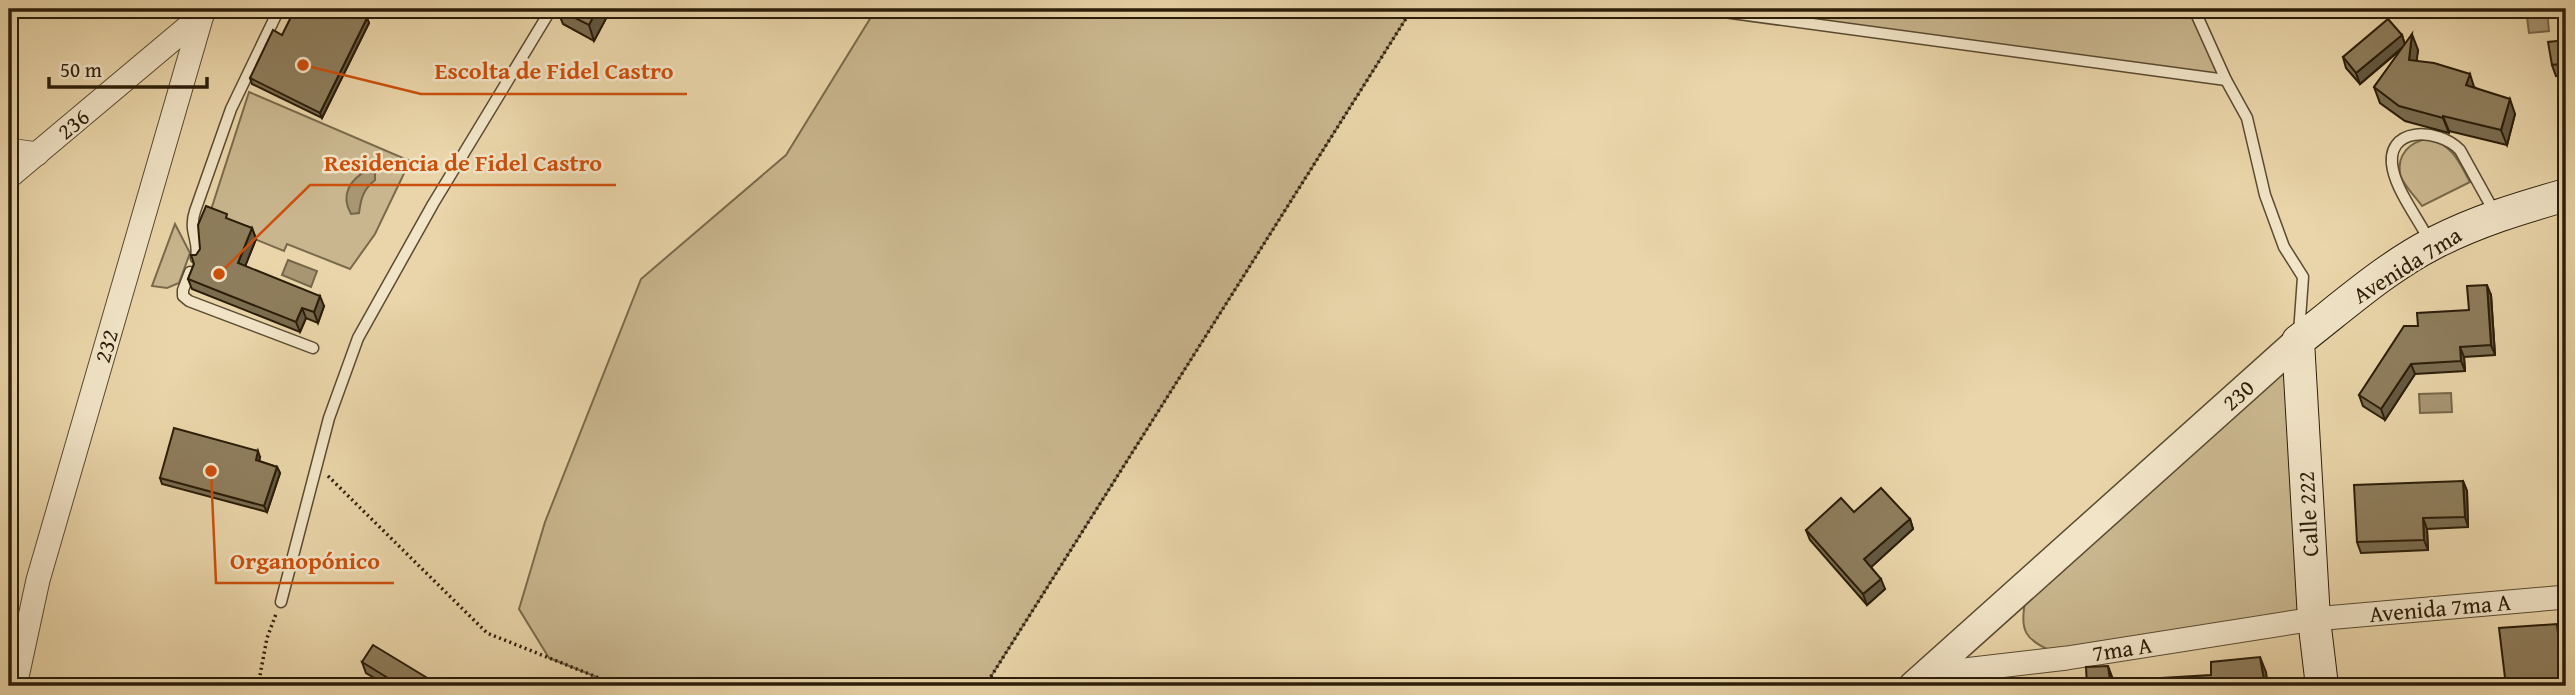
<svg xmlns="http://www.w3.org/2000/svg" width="2575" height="695" viewBox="0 0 2575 695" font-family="'Gentium Book Plus',serif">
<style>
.green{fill:#c9b68e;stroke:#7a6a4c;stroke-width:2}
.water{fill:#a89673;stroke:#766649;stroke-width:2}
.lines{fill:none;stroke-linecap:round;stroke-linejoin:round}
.service-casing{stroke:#5a4b31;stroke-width:13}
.minor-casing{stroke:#5a4b31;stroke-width:25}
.tertiary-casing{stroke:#5a4b31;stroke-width:31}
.secondary-casing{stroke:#2b1d09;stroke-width:34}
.path{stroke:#2b1d09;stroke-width:3.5;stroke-dasharray:2 3.5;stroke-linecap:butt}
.service{stroke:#f1e4c7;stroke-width:10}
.minor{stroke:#f1e4c7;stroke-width:23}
.tertiary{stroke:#f1e4c7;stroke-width:28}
.secondary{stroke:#f1e4c7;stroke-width:32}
.wall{fill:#7a6c4f;stroke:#2b1d09;stroke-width:2}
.shaded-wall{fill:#635840;stroke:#2b1d09;stroke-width:2}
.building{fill:#8e7d5c;stroke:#2b1d09;stroke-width:2}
.labels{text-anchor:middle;stroke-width:5;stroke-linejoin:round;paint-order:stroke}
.street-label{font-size:23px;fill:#2b1d09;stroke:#f1e4c7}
.leader{fill:none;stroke:#cc500c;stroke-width:2.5}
.callout-dot{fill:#cc500c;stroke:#f1e4c7;stroke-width:2.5}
.callout-label{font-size:24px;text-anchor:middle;font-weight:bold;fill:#cc500c;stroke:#f1e4c7;stroke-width:5;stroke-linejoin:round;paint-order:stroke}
</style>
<rect width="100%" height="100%" fill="#e9d5a9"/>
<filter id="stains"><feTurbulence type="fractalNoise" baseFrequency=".00286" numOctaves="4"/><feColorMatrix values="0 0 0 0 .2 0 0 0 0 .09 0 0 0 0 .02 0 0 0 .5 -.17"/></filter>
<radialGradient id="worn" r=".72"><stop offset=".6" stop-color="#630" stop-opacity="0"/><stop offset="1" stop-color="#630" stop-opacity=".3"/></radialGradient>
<g class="green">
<polygon points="876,9 1412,9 985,686 619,686 549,658 519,609 545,522 641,279 786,155"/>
<polygon points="1702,9 2194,9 2226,80"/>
<polygon points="249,92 410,161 375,234 350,269 287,244 284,251 230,229 209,216"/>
<path d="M2427 139C2453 144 2459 162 2470 182L2422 206C2416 197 2402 184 2400 174 2397 154 2410 142 2427 139Z"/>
<polygon points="175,224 190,253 179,283 167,288 152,286"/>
<path d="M2298 341 2314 619 2067 658C2021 638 2018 636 2028 585Z"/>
</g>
<g class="water">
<polygon points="2526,9 2547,9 2549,31 2529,33"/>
<path d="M368 170 375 174V180C363 190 361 198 359 213L351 214C340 195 350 179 368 170Z"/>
<polygon points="288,260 317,271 311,287 282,275"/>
<polygon points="2451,393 2452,412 2420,413 2419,394"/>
</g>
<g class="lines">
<g class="service-casing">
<g id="service">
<polyline points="1702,9 2226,80"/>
<polyline points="2194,9 2226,80 2247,118 2265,195 2284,247 2303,277 2299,333"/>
<path d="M2430 242C2419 220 2398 193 2393 170 2383 126 2438 127 2460 150L2496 215"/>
<path d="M196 258C200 241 188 232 195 211L231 109 279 9"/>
<polyline points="190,272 183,290 183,296 189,301 313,348"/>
<polyline points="281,602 329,418 358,338 433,204 550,11 561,9"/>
</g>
</g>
<g class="minor-casing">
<g id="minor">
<polyline points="9,150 37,154"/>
<polyline points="9,177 202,15"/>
<polyline points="1929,683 1930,674 2067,658 2314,619 2566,597"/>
<polyline points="15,686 38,580 202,15 205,9"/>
</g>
</g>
<g class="tertiary-casing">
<polyline id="tertiary" points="1913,686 2298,341"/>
</g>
<g class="secondary-casing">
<path id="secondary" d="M2322 686 2314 619 2298 341C2342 307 2385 268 2434 243 2477 221 2520 208 2566 195"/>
</g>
<g class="path">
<polyline points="328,476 487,633 619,686"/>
<polyline points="258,686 267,638 276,614"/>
<polyline points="985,686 1412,9"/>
</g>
<use href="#service" class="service"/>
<use href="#minor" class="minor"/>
<use href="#tertiary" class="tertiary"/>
<use href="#secondary" class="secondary"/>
</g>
<g class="wall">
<polygon points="557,9 611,9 594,41 563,24"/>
<polygon points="367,18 369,23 322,118 252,84 250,78 282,35"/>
<polygon points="2402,35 2405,45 2418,50 2416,61 2474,87 2515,114 2507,145 2449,131 2449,133 2405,121 2380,103 2374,87 2404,47 2360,84 2346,68 2343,57"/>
<polygon points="2566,40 2566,74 2556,76 2552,65"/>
<polygon points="229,220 252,228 256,239 245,266 324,306 318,323 306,318 300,332 192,289 188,279 194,264"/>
<polygon points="2491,295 2495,355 2464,357 2465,371 2415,374 2385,420 2363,406 2359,395 2418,326 2469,310"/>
<polygon points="260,457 259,461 277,467 280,473 267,512 162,484 160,478"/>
<polygon points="2463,481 2467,491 2468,527 2427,529 2428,550 2361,553 2357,542"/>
<polygon points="1854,512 1910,519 1913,529 1871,567 1885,589 1867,605 1810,540 1806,530"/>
<polygon points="362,662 431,686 388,686 366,673"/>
</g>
<g class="shaded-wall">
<polygon points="597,9 611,9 594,41 589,25"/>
<polygon points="367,18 369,23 322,118 320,113"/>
<polygon points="2412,34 2418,50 2415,76 2409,60"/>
<polygon points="2402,35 2405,45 2360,84 2356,73"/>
<polygon points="2470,74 2475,90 2466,85"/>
<polygon points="2510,99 2515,114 2507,145 2501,130"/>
<polygon points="2443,116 2449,131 2449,133 2443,118"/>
<polygon points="252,228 256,239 242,274 238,263"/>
<polygon points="2487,285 2491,295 2495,355 2491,345"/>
<polygon points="320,296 324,306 318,323 314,312"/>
<polygon points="302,308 306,318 300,332 296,322"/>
<polygon points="2460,347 2464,357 2465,371 2461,361"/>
<polygon points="2411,364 2415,374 2385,420 2381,409"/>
<polygon points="258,451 260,457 258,466 256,460"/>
<polygon points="277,467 280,473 267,512 264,506"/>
<polygon points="2463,481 2467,491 2468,527 2465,517"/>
<polygon points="2423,518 2427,529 2428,550 2424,540"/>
<polygon points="1910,519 1913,529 1868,570 1864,559"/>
<polygon points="1881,579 1885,589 1867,605 1863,594"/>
<polygon points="2260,657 2266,672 2268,686 2265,686"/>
<polygon points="2108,666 2114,682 2114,686 2111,686"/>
<polygon points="429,679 431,686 424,686"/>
</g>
<g class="building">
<polygon points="295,9 348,9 367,18 320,113 250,78 273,30 282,35"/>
<polygon points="557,9 597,9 589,25"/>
<polygon points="2388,19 2402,35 2356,73 2343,57"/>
<polygon points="2412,34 2409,60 2434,63 2470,74 2466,85 2510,99 2501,130 2443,116 2443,118 2399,106 2374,87"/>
<polygon points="2566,40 2566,63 2552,65 2548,42"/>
<polygon points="206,206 227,214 226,218 252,228 238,263 320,296 314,312 302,308 296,322 188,279 194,264 191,255 196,255 200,249 198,225"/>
<polygon points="2487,285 2491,345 2460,347 2461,361 2411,364 2381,409 2359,395 2404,326 2418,326 2417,313 2469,310 2467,286"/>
<polygon points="174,428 258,451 256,460 277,467 264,506 160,478"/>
<polygon points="2463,481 2465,517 2423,518 2424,540 2357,542 2354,485"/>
<polygon points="1881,488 1910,519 1864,559 1881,579 1863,594 1806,530 1841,498 1854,512"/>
<polygon points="2557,624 2558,633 2566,633 2566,686 2506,686 2499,628"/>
<polygon points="373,645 429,679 424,686 401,686 362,662"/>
<polygon points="2260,657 2265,686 2146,686 2145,679 2211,675 2211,662"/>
<polygon points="2108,666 2111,686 2087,686 2086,667"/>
</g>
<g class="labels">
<g class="street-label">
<text transform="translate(73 124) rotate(-40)" y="8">236</text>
<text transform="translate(2407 265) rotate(-32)" y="8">Avenida 7ma</text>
<text transform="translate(106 346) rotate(-74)" y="8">232</text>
<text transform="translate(2238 395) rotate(-42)" y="8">230</text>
<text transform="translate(2308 514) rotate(-93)" y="8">Calle 222</text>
<text transform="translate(2440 608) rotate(-5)" y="8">Avenida 7ma A</text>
<text transform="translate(2122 649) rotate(-9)" y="8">7ma A</text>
</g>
</g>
<path class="leader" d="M303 65L421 94H687M219 274L310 185H616M211 471L216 583H394"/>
<g class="callout-dot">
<circle cx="303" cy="65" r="7"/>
<circle cx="219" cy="274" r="7"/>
<circle cx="211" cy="471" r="7"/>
</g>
<g class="callout-label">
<text x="554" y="79">Escolta de Fidel Castro</text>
<text x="463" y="171">Residencia de Fidel Castro</text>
<text x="305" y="569">Organopónico</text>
</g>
<rect width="2575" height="695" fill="none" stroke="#e9d5a9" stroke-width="35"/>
<rect x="10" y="10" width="2554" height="674" fill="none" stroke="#2b1d09" stroke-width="3.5"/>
<rect x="18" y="18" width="2540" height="660" fill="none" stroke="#2b1d09" stroke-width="2"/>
<path d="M49 77v10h158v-10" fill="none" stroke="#2b1d09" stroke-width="3.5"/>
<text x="60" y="77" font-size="21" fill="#2b1d09" stroke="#f1e4c7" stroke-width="5" paint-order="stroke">50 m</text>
<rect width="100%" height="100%" filter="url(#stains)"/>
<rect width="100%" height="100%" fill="url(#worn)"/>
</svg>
